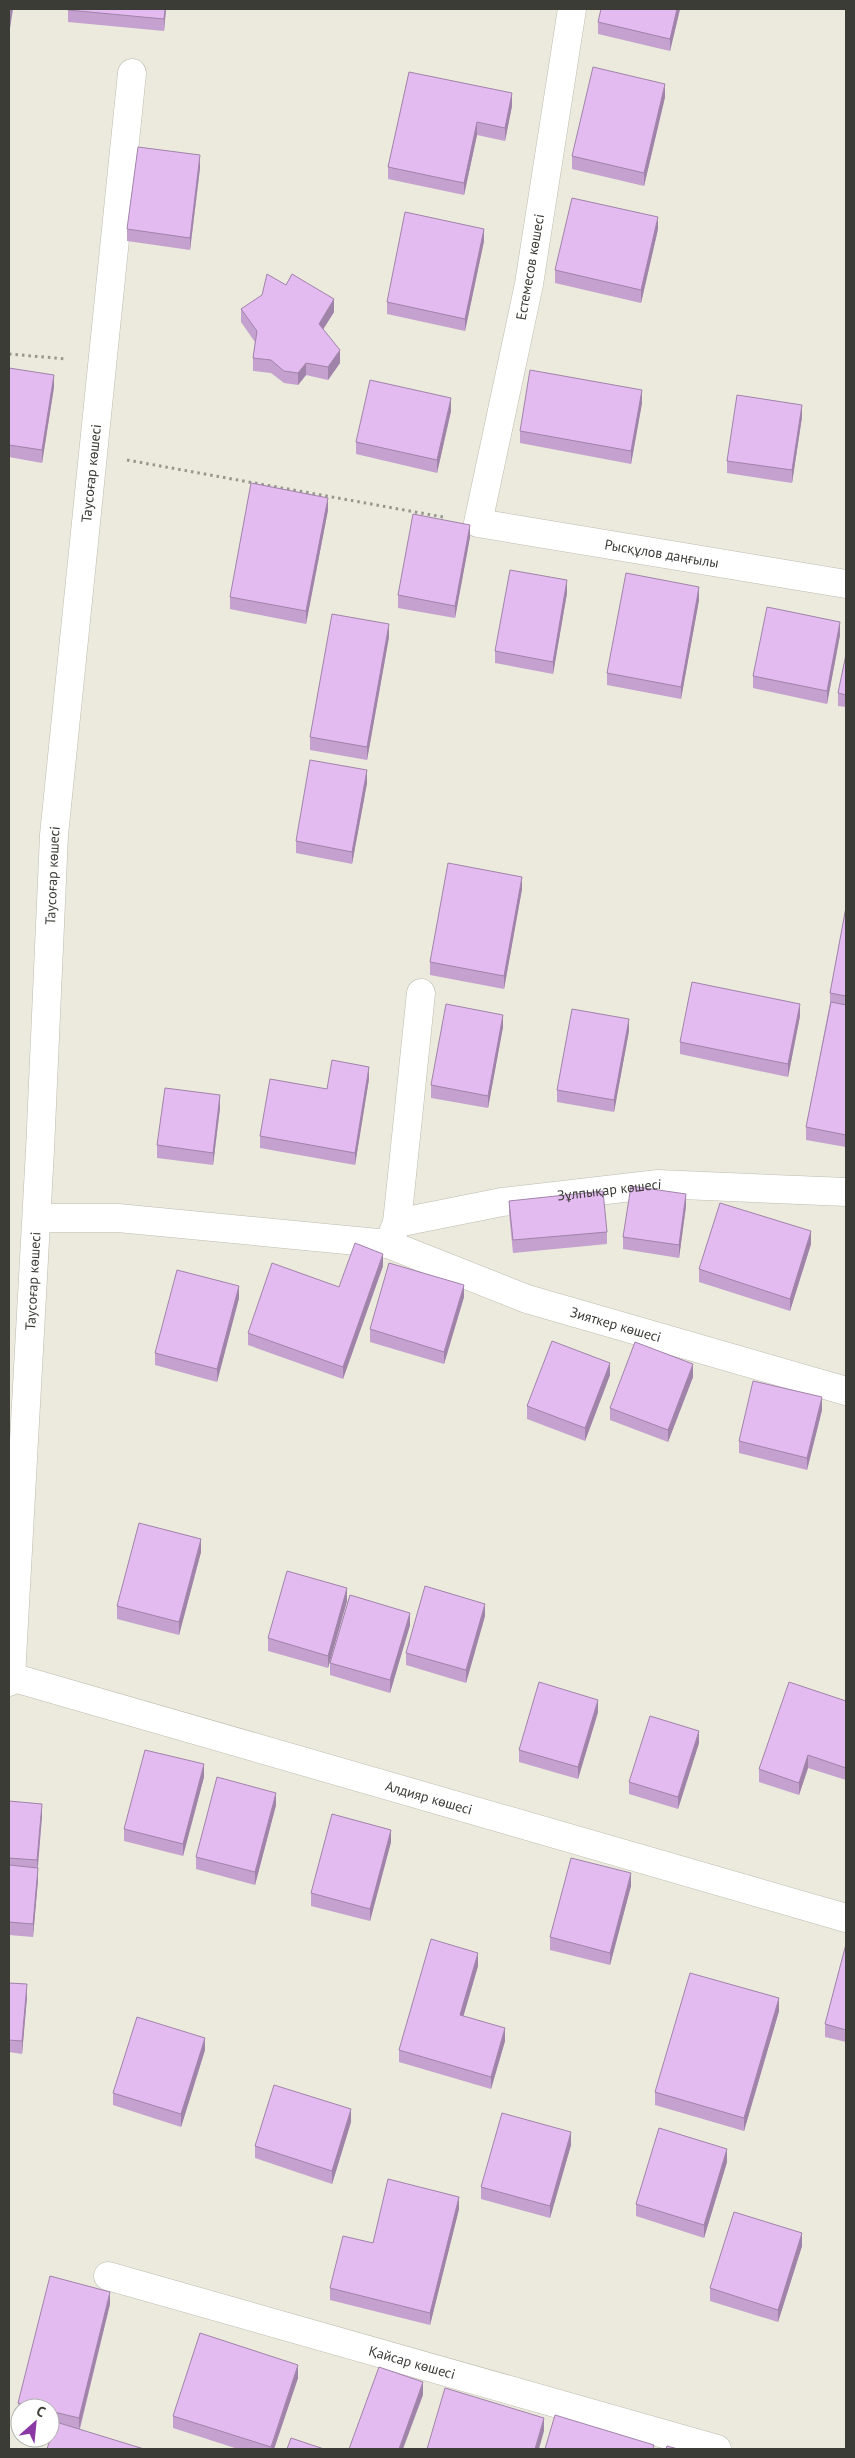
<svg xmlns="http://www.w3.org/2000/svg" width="855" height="2458" viewBox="0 0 855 2458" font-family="'PT Sans',sans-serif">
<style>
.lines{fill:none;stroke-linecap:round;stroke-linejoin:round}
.minor-casing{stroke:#bdbbaf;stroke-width:29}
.path{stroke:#97968d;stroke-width:3;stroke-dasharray:2.5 4;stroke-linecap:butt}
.minor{stroke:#fff;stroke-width:28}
.wall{fill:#c4a1cf}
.shaded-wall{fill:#a083a9}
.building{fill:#e4bbf1;stroke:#a083a9}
.labels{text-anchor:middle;stroke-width:4;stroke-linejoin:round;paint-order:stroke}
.street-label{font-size:14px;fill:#3c3c37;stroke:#fff}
</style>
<rect width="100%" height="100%" fill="#ebeadd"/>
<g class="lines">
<g class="minor-casing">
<g id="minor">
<path id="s1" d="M572 9 529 284 478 523 846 584"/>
<path id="s2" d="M37 1218H118L388 1244 527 1299 846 1391"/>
<polyline points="397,1223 421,993"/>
<path id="s3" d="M388 1244 397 1223 502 1202 658 1184 846 1192"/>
<path id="s4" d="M11 1677 846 1918"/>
<path id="s5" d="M9 1682 11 1677 40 1150 54 835 132 73"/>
<path id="s6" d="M108 2276 717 2449"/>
</g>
</g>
<g class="path">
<polyline points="9,354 67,359"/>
<polyline points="127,460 443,517"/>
</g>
<use href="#minor" class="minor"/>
</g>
<g class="wall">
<polygon points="68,9 166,9 164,31 68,22"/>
<polygon points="601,9 680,9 670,51 598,34 598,22"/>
<polygon points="409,72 512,106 505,141 477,135 464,195 388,179 388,167"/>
<polygon points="665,97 644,186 572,169 572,156"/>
<polygon points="200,168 190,250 127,241 127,229"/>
<polygon points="658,229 641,303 555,283 555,270"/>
<polygon points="484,241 465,331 387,314 387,302"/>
<polygon points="262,295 334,312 323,329 340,363 328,380 306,375 298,385 284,383 271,373 253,371 253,358 255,342 241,322 241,309"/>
<polygon points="9,368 54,387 42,463 9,457"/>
<polygon points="642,403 631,464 520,443 520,431"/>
<polygon points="451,411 437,473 356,454 356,442"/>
<polygon points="802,417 792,483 727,473 727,461"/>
<polygon points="328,510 306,624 230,609 230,597"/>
<polygon points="470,537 455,618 398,608 398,595"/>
<polygon points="567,593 553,674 495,663 495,651"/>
<polygon points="699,600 681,699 607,685 607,673"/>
<polygon points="840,635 827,704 753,688 753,676"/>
<polygon points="389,637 367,760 310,750 310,737"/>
<polygon points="846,654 846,707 838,706 838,693"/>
<polygon points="367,783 352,864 296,853 296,841"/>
<polygon points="522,889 504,989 430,975 430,962"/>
<polygon points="846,907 846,1147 806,1140 806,1127 830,1003 830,993"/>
<polygon points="800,1016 788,1077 680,1054 680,1042"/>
<polygon points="503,1027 488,1108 431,1098 431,1085"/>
<polygon points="629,1031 614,1112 557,1102 557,1090"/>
<polygon points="369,1079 355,1165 260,1148 260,1136 327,1089"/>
<polygon points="220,1108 213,1165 157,1158 157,1145"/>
<polygon points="509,1201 607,1232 607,1244 513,1253 509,1213"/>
<polygon points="686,1206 679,1258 623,1249 623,1237"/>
<polygon points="811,1244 790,1311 699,1282 699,1269"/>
<polygon points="383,1266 343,1379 248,1345 248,1333 339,1287"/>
<polygon points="464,1297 444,1364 370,1342 370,1329"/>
<polygon points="239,1298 217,1382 155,1365 155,1353"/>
<polygon points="610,1375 585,1441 527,1419 527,1406"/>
<polygon points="693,1377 668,1442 610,1420 610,1408"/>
<polygon points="822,1410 807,1470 739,1453 739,1441"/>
<polygon points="201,1552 179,1635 117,1619 117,1606"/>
<polygon points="347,1601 328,1668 268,1651 268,1638"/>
<polygon points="485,1616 466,1683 406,1665 406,1653"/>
<polygon points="410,1625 390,1693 330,1675 330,1663"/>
<polygon points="846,1701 846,1780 808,1768 799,1795 759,1782 759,1769"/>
<polygon points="598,1712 578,1779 519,1762 519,1750"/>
<polygon points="699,1743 678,1809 629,1794 629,1782"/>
<polygon points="204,1777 183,1856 124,1841 124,1829"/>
<polygon points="9,1801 42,1816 38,1868 38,1880 33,1937 9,1935"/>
<polygon points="276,1805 255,1885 196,1869 196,1857"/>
<polygon points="391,1842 370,1921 311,1906 311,1893"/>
<polygon points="631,1886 610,1965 550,1950 550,1937"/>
<polygon points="846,1944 846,2042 825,2037 825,2024"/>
<polygon points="478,1966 463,2016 505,2041 491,2089 399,2062 399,2050"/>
<polygon points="9,1983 27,1997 22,2054 9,2052"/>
<polygon points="779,2011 744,2131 655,2105 655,2092"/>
<polygon points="205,2050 181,2127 113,2105 113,2093"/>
<polygon points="351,2122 332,2184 255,2158 255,2146"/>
<polygon points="571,2145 550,2218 481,2199 481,2187"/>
<polygon points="727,2162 704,2238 636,2216 636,2204"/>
<polygon points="459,2209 430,2325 330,2300 330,2288 373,2243"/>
<polygon points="802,2246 778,2322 710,2301 710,2288"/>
<polygon points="110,2304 80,2429 50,2423 50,2408 20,2408 20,2416 18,2415 18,2403"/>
<polygon points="298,2378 274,2449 238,2449 173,2428 173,2416"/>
</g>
<g class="shaded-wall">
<polygon points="11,9 13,9 9,35 9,22"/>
<polygon points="165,9 166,9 164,31 164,19"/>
<polygon points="677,9 680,9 670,51 670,39"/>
<polygon points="665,84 665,97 644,186 644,173"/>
<polygon points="512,93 512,106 505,141 505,128"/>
<polygon points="477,122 477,135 464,195 464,183"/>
<polygon points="200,155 200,168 190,250 190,238"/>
<polygon points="658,217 658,229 641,303 641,290"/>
<polygon points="484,229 484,241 465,331 465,319"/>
<polygon points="334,299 334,312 319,336 319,324"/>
<polygon points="340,350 340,363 328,380 328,367"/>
<polygon points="306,363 306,375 298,385 298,373"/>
<polygon points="54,375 54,387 42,463 42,450"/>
<polygon points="642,390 642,403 631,464 631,451"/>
<polygon points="451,398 451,411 437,473 437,460"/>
<polygon points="802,405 802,417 792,483 792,470"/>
<polygon points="328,498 328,510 306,624 306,611"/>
<polygon points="470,525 470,537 455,618 455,606"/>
<polygon points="567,580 567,593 553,674 553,662"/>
<polygon points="699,587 699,600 681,699 681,687"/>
<polygon points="840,622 840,635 827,704 827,691"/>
<polygon points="389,624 389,637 367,760 367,747"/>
<polygon points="367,770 367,783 352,864 352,852"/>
<polygon points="522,877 522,889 504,989 504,976"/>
<polygon points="800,1004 800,1016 788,1077 788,1064"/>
<polygon points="503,1015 503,1027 488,1108 488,1096"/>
<polygon points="629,1019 629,1031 614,1112 614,1100"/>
<polygon points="369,1067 369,1079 355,1165 355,1153"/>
<polygon points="220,1095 220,1108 213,1165 213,1153"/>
<polygon points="686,1194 686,1206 679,1258 679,1245"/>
<polygon points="811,1231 811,1244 790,1311 790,1299"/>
<polygon points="383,1254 383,1266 343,1379 343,1367"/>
<polygon points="464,1285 464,1297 444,1364 444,1352"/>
<polygon points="239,1286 239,1298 217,1382 217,1369"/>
<polygon points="610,1363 610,1375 585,1441 585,1428"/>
<polygon points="693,1364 693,1377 668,1442 668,1430"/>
<polygon points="822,1397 822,1410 807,1470 807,1458"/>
<polygon points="201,1539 201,1552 179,1635 179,1622"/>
<polygon points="347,1588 347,1601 328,1668 328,1656"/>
<polygon points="485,1604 485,1616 466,1683 466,1670"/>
<polygon points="410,1613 410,1625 390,1693 390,1680"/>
<polygon points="598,1700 598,1712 578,1779 578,1767"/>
<polygon points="699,1731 699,1743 678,1809 678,1797"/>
<polygon points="808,1755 808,1768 799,1795 799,1783"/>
<polygon points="204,1764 204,1777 183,1856 183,1844"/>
<polygon points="276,1793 276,1805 255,1885 255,1872"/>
<polygon points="42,1804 42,1816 37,1873 37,1860"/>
<polygon points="391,1830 391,1842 370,1921 370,1909"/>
<polygon points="38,1868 38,1880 33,1937 33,1924"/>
<polygon points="631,1873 631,1886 610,1965 610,1953"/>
<polygon points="478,1953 478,1966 460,2028 460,2015"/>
<polygon points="27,1984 27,1997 22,2054 22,2041"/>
<polygon points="779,1998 779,2011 744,2131 744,2118"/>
<polygon points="505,2028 505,2041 491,2089 491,2077"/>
<polygon points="205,2038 205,2050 181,2127 181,2114"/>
<polygon points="351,2109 351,2122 332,2184 332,2171"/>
<polygon points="571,2132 571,2145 550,2218 550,2206"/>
<polygon points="727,2149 727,2162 704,2238 704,2225"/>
<polygon points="459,2197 459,2209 430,2325 430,2313"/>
<polygon points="802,2233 802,2246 778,2322 778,2310"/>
<polygon points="110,2292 110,2304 79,2430 79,2418"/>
<polygon points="298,2365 298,2378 274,2449 271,2449"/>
<polygon points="423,2382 423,2395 403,2449 399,2449"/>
<polygon points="544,2418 544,2431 539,2449 535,2449"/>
</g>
<g class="building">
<polygon points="9,9 11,9 9,22"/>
<polygon points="68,9 165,9 164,19 68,10"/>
<polygon points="601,9 677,9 670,39 598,22"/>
<polygon points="593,67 665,84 644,173 572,156"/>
<polygon points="409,72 512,93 505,128 477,122 464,183 388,167"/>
<polygon points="138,147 200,155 190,238 127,229"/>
<polygon points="572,198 658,217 641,290 555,270"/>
<polygon points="405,212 484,229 465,319 387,302"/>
<polygon points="267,274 286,285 292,274 334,299 319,324 340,350 328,367 306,363 298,373 284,371 271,360 253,358 257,331 241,309 262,295"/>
<polygon points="9,368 54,375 42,450 9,445"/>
<polygon points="530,370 642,390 631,451 520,431"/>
<polygon points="370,380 451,398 437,460 356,442"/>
<polygon points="737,395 802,405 792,470 727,461"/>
<polygon points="251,483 328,498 306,611 230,597"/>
<polygon points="413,514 470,525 455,606 398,595"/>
<polygon points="510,570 567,580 553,662 495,651"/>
<polygon points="626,573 699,587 681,687 607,673"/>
<polygon points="767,607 840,622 827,691 753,676"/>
<polygon points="332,614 389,624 367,747 310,737"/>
<polygon points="846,654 846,695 838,693"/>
<polygon points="310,760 367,770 352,852 296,841"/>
<polygon points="448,863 522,877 504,976 430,962"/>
<polygon points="846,907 846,996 830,993"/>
<polygon points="692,982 800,1004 788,1064 680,1042"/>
<polygon points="831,1002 846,1005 846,1135 806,1127"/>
<polygon points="446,1004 503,1015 488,1096 431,1085"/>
<polygon points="572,1009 629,1019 614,1100 557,1090"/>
<polygon points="332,1060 369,1067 355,1153 260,1136 270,1079 327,1089"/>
<polygon points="165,1088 220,1095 213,1153 157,1145"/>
<polygon points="631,1186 686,1194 679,1245 623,1237"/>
<polygon points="603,1191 607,1232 513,1240 509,1201"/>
<polygon points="720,1203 811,1231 790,1299 699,1269"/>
<polygon points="355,1243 383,1254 343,1367 248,1333 272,1263 339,1287"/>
<polygon points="389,1263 464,1285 444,1352 370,1329"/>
<polygon points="177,1270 239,1286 217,1369 155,1353"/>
<polygon points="552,1341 610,1363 585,1428 527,1406"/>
<polygon points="635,1342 693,1364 668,1430 610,1408"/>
<polygon points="753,1381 822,1397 807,1458 739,1441"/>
<polygon points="139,1523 201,1539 179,1622 117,1606"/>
<polygon points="287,1571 347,1588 328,1656 268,1638"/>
<polygon points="425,1586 485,1604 466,1670 406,1653"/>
<polygon points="350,1595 410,1613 390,1680 330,1663"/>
<polygon points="539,1682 598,1700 578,1767 519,1750"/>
<polygon points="789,1682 846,1701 846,1768 808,1755 799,1783 759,1769"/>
<polygon points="650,1716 699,1731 678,1797 629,1782"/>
<polygon points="145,1750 204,1764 183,1844 124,1829"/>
<polygon points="217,1777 276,1793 255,1872 196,1857"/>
<polygon points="9,1801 42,1804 37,1860 9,1858"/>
<polygon points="332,1814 391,1830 370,1909 311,1893"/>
<polygon points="571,1858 631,1873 610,1953 550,1937"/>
<polygon points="9,1865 38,1868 33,1924 9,1922"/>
<polygon points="431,1939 478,1953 460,2015 505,2028 491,2077 399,2050"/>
<polygon points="846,1944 846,2030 825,2024"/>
<polygon points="690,1973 779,1998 744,2118 655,2092"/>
<polygon points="9,1983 27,1984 22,2041 9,2040"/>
<polygon points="137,2017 205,2038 181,2114 113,2093"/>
<polygon points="274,2085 351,2109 332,2171 255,2146"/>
<polygon points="502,2113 571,2132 550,2206 481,2187"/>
<polygon points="659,2128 727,2149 704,2225 636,2204"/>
<polygon points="388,2179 459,2197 430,2313 330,2288 343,2236 373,2243"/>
<polygon points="734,2212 802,2233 778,2310 710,2288"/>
<polygon points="50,2276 110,2292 79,2418 50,2411 50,2408 40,2408 18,2403"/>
<polygon points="200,2333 298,2365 271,2447 173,2416"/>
<polygon points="379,2367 423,2382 399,2449 349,2449"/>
<polygon points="445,2388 544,2418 535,2449 427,2449"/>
<polygon points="555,2415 654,2445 653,2449 545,2449"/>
<polygon points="56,2422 144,2449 47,2449"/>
<polygon points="291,2438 324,2449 287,2449"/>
<polygon points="667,2446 678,2449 666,2449"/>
</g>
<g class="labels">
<g class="street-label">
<text transform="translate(530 267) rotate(-80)" y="5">Естемесов көшесі</text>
<text dy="5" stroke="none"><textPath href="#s5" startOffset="1212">Тауcоғар көшесі</textPath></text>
<text dy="5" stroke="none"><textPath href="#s1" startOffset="709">Рысқұлов даңғылы</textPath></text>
<text dy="5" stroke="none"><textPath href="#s5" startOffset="808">Тауcоғар көшесі</textPath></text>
<text dy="5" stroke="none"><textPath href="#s3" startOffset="238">Зұлпықар көшесі</textPath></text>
<text dy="5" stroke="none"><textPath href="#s5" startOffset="402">Тауcоғар көшесі</textPath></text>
<text dy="5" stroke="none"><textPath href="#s2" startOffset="594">Зияткер көшесі</textPath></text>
<text dy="5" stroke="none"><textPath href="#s4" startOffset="435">Алдияр көшесі</textPath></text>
<text dy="5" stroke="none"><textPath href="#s6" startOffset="316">Қайсар көшесі</textPath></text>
</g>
</g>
<rect width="855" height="2458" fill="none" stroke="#3c3c37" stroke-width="20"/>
<g transform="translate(35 2423) rotate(27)"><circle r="24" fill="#ffffff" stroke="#b1b1af"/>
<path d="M0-4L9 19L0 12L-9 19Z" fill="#8b37a4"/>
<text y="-8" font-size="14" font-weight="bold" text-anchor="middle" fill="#3c3c37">С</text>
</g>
</svg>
